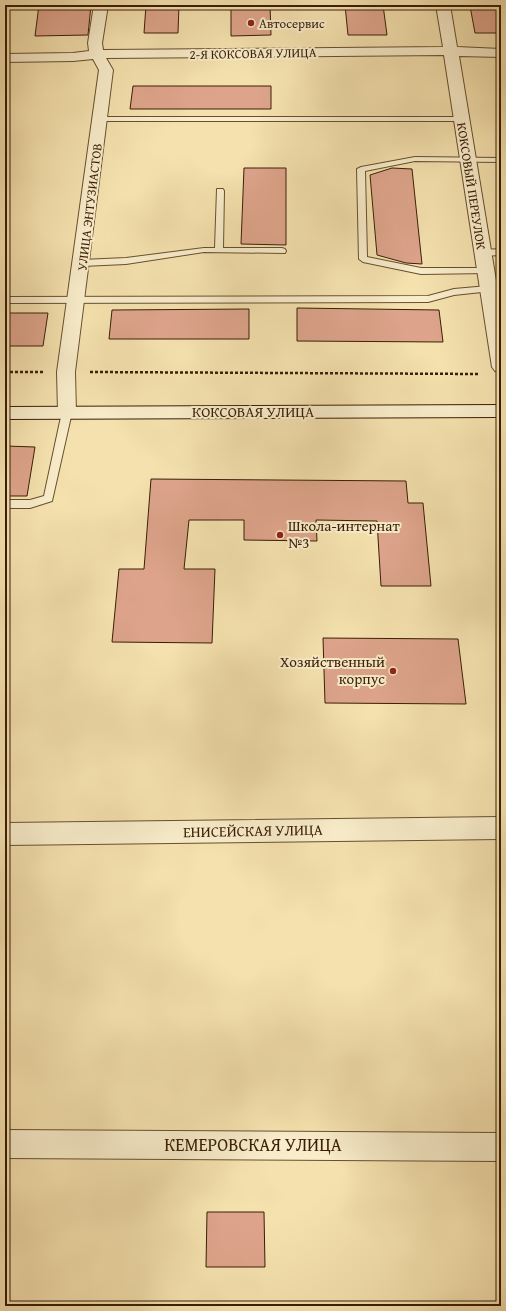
<svg xmlns="http://www.w3.org/2000/svg" width="506" height="1311" viewBox="0 0 506 1311" font-family="'Gentium Book Plus',serif">
<style>
.building{fill:#dda48b;stroke:#3a1e06}
.lines{fill:none;stroke-linecap:round;stroke-linejoin:round}
.lane-casing{stroke:#684f30;stroke-width:2}
.street-casing{stroke:#684f30;stroke-width:2}
.secondary-casing{stroke:#3a1e06;stroke-width:2}
.path{stroke:#3a1e06;stroke-width:2.5;stroke-dasharray:3 2;stroke-linecap:butt}
.lane{fill:#f8ecca;fill-rule:evenodd}
.street{fill:#f8ecca;fill-rule:evenodd}
.secondary{fill:#f8ecca;fill-rule:evenodd}
.poi-dot{fill:#8f2418;stroke:#f8ecca;stroke-width:1.5}
.labels{text-anchor:middle;stroke-width:4;stroke-linejoin:round;paint-order:stroke}
.far-poi-label{font-size:13px;fill:#3a1e06;stroke:#f8ecca;text-anchor:start}
.far-street-label{font-size:13px;fill:#3a1e06;stroke:#f8ecca}
.street-label{font-size:15px;fill:#3a1e06;stroke:#f8ecca}
.poi-label{font-size:15px;fill:#3a1e06;stroke:#f8ecca;text-anchor:start}
.near-street-label{font-size:18px;fill:#3a1e06;stroke:#f8ecca}
</style>
<rect width="100%" height="100%" fill="#f4e1ae"/>
<filter id="stains"><feTurbulence type="fractalNoise" baseFrequency=".005" numOctaves="4"/><feColorMatrix values="0 0 0 0 .2 0 0 0 0 .09 0 0 0 0 .02 0 0 0 .5 -.17"/></filter>
<radialGradient id="worn" r=".72"><stop offset=".6" stop-color="#630" stop-opacity="0"/><stop offset="1" stop-color="#630" stop-opacity=".3"/></radialGradient>
<g class="building">
<polygon points="39,5 91,5 88,35 35,36"/>
<polygon points="146,5 179,5 178,33 144,33"/>
<polygon points="231,5 270,5 271,35 231,36"/>
<polygon points="345,5 383,5 387,35 348,35"/>
<polygon points="470,6 501,6 501,33 475,33"/>
<polygon points="133,86 271,86 271,109 130,109"/>
<polygon points="244,168 286,168 286,245 241,244"/>
<polygon points="392,168 412,169 422,264 406,263 377,255 370,175"/>
<polygon points="297,308 439,310 443,342 297,341"/>
<polygon points="249,309 249,339 109,339 112,310"/>
<polygon points="5,313 48,313 43,346 5,346"/>
<polygon points="5,446 35,447 27,496 5,496"/>
<polygon points="151,479 406,481 408,503 423,503 431,586 381,586 377,521 316,520 317,541 244,540 244,520 189,520 184,569 215,569 212,643 112,642 119,569 144,569"/>
<polygon points="323,638 458,639 466,704 325,703"/>
<polygon points="207,1212 264,1212 265,1267 206,1267"/>
</g>
<g class="lines">
<g class="lane-casing">
<g id="lane">
<polygon points="97,117 462,117 466,119 462,121 97,121"/>
<polygon points="415,157 501,158 501,162 415,161 365,171 367,257 421,268 485,268 489,271 488,273 421,274 363,262 359,259 357,169 361,167"/>
<polygon points="217,189 223,189 224,191 223,248 282,248 285,249 286,251 285,253 204,252 126,264 82,266 78,263 82,260 126,258 204,248 215,248"/>
<polygon points="501,249 501,255 482,256 478,253 482,250"/>
<polygon points="488,286 491,287 492,289 491,291 454,295 428,302 5,303 5,297 428,296 454,289"/>
<polygon points="67,409 72,412 52,501 30,508 5,508 5,500 30,500 44,496 62,412"/>
</g>
</g>
<g class="street-casing">
<g id="street">
<polygon points="94,5 108,5 102,43 103,50 443,47 436,5 450,5 457,47 501,49 501,57 459,56 501,311 501,373 495,371 492,367 444,55 106,58 113,70 75,372 76,412 74,416 67,418 60,416 58,412 57,372 99,70 93,59 73,61 5,62 5,54 73,53 89,51 88,43"/>
<polygon points="501,817 501,839 5,845 5,823"/>
<polygon points="5,1130 501,1133 501,1161 5,1158"/>
</g>
</g>
<g class="secondary-casing">
<polygon id="secondary" points="501,405 501,417 5,419 5,407"/>
</g>
<g class="path">
<polyline points="5,372 43,372"/>
<polyline points="90,372 479,374"/>
</g>
<use href="#lane" class="lane"/>
<use href="#street" class="street"/>
<use href="#secondary" class="secondary"/>
</g>
<g class="poi-dot">
<circle cx="251" cy="23" r="4"/>
<circle cx="280" cy="535" r="4"/>
<circle cx="393" cy="671" r="4"/>
</g>
<g class="labels">
<g class="far-poi-label">
<text x="259" y="28">Автосервис</text>
</g>
<g class="far-street-label">
<text transform="translate(253 53) rotate(-1)" y="5">2-Я КОКСОВАЯ УЛИЦА</text>
<text transform="translate(472 186) rotate(81)" y="5">КОКСОВЫЙ ПЕРЕУЛОК</text>
<text transform="translate(89 207) rotate(-83)" y="5">УЛИЦА ЭНТУЗИАСТОВ</text>
</g>
<g class="street-label">
<text x="253" y="417">КОКСОВАЯ УЛИЦА</text>
<text transform="translate(253 831) rotate(-1)" y="5">ЕНИСЕЙСКАЯ УЛИЦА</text>
</g>
<g class="poi-label">
<text x="288" y="531">Школа-интернат<tspan x="288" dy="17">№3</tspan></text>
<text x="385" y="667" text-anchor="end">Хозяйственный<tspan x="385" dy="17">корпус</tspan></text>
</g>
<g class="near-street-label">
<text x="253" y="1151">КЕМЕРОВСКАЯ УЛИЦА</text>
</g>
</g>
<rect width="506" height="1311" fill="none" stroke="#f4e1ae" stroke-width="20"/>
<rect x="6" y="6" width="494" height="1299" fill="none" stroke="#3a1e06" stroke-width="2"/>
<rect x="10" y="10" width="486" height="1291" fill="none" stroke="#3a1e06"/>
<rect width="100%" height="100%" filter="url(#stains)"/>
<rect width="100%" height="100%" fill="url(#worn)"/>
</svg>
